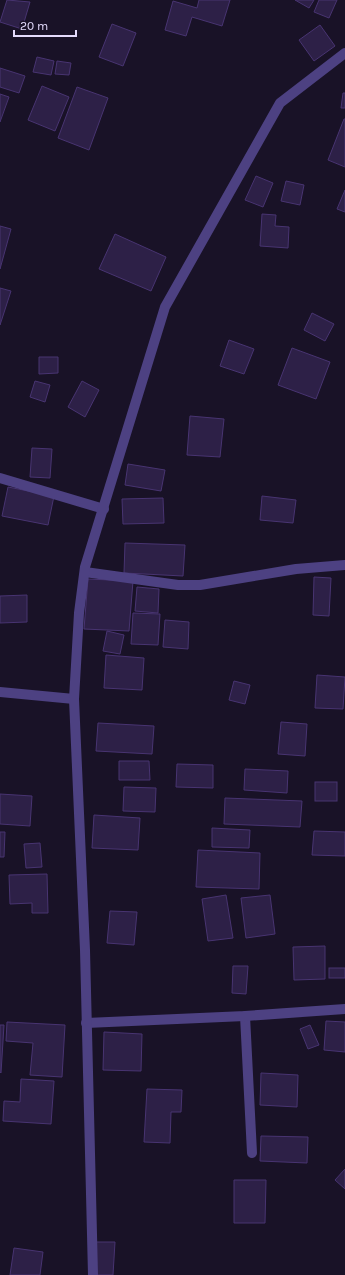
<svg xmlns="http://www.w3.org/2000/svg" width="345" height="1275" viewBox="0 0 345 1275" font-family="Karla,sans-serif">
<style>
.building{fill:#2d2047;stroke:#483471}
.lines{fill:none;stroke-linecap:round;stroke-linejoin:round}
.minor{stroke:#4d4182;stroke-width:10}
</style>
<rect width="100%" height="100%" fill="#191227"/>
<g class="building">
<polygon points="7,0 30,2 22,29 0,22"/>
<polygon points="199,0 230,0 222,26 192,17 186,36 165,30 173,1 197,8"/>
<polygon points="295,0 314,0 309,8"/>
<polygon points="319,0 337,0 329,18 314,12"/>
<polygon points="112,24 136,33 123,66 99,57"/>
<polygon points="320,25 335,46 314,61 299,40"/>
<polygon points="37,57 54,61 51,75 33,72"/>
<polygon points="57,61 71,63 69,75 55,74"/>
<polygon points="0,68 25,76 19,93 0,87"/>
<polygon points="42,86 69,97 55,131 28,120"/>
<polygon points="77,87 108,98 89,150 58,138"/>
<polygon points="343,93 345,93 345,108 341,108"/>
<polygon points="0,94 9,97 0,122"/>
<polygon points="344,119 345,119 345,167 328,160"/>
<polygon points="256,176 273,183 263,207 245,200"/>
<polygon points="286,181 304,185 300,205 281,201"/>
<polygon points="345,190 345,212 337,209"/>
<polygon points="262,214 276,215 275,226 289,227 288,248 260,246"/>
<polygon points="0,226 11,229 0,269"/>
<polygon points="115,234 166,257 151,291 99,269"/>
<polygon points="0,288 11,291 0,325"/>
<polygon points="312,313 334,324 325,341 304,330"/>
<polygon points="229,340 254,349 244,374 220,366"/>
<polygon points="292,348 330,362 316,399 278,385"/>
<polygon points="39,357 58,357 58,373 39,374"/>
<polygon points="35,381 50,385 45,402 30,397"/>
<polygon points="82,381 99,390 85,417 68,407"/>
<polygon points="190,416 224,419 220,457 187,455"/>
<polygon points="32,448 52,449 50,478 30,477"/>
<polygon points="128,464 165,470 161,491 125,485"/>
<polygon points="8,487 54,496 48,525 2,516"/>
<polygon points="262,496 296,500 293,523 260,520"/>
<polygon points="163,498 164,523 123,524 122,499"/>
<polygon points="125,543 185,545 183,576 124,573"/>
<polygon points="314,577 331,578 329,616 313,615"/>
<polygon points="88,579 133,581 129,631 84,629"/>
<polygon points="137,587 159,589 158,613 135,611"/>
<polygon points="27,595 27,622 0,623 0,596"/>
<polygon points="133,613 160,614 158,645 131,644"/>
<polygon points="165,620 189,622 188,649 163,647"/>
<polygon points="107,631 124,635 120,654 103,651"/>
<polygon points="106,655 144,658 142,690 104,688"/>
<polygon points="317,675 345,677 343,709 315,708"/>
<polygon points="234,681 250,685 245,704 229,700"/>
<polygon points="281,722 307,724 305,756 278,754"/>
<polygon points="98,723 154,726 152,754 96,751"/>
<polygon points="119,761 149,761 150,780 119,780"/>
<polygon points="177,764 213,765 213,788 176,787"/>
<polygon points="245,769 288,771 287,793 244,790"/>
<rect x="315" y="782" width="22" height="19"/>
<polygon points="124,787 156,788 155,812 123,811"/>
<polygon points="0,794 32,796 30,826 0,824"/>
<polygon points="225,798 302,801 300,827 224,824"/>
<polygon points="94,815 140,818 138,850 92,848"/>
<polygon points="212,828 250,830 249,848 212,847"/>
<polygon points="314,831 345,832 345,856 312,855"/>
<polygon points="0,832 5,832 4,857 0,857"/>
<polygon points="40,843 42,867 26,868 24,844"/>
<polygon points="198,850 260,853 259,889 196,887"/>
<polygon points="47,874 48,913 32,913 32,903 10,904 9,875"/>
<polygon points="226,895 233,938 208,941 202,899"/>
<polygon points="270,895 275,934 246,938 241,898"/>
<polygon points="110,911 137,912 134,945 107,943"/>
<polygon points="325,946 325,979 294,980 293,947"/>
<polygon points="233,966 248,966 246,994 232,993"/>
<rect x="329" y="968" width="16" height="10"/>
<polygon points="326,1021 345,1022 345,1052 324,1050"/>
<polygon points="7,1022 65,1025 62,1077 30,1075 33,1043 6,1041"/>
<polygon points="0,1025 4,1025 1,1073 0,1072"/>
<polygon points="310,1025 319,1045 308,1049 300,1029"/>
<polygon points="104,1032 142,1034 141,1071 103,1070"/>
<polygon points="261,1073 298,1075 297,1107 260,1105"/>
<polygon points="21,1079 54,1081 51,1124 3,1121 4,1101 20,1102"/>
<polygon points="147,1089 182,1090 181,1112 171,1112 170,1143 144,1142"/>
<polygon points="261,1136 308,1137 307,1163 260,1161"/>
<polygon points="345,1169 345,1189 335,1180"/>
<polygon points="234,1180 266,1180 265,1223 234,1223"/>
<polygon points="96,1242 115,1242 113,1275 95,1275"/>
<polygon points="14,1248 43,1252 40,1275 10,1275"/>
</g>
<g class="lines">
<g class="minor">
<polyline points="0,478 104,509"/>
<polyline points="85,572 178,585 200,585 296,569 345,565"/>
<polyline points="0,692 74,699"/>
<polyline points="245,1016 252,1153"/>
<polyline points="86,1023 245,1016 345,1009"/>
<polyline points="93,1275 85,950 74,699 79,613 85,567 165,307 280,103 345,53"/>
</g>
</g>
<path d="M14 30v6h62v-6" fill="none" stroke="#e4dbfc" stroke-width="2"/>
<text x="20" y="30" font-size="12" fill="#e4dbfc" stroke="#191227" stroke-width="3" paint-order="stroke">20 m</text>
</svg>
